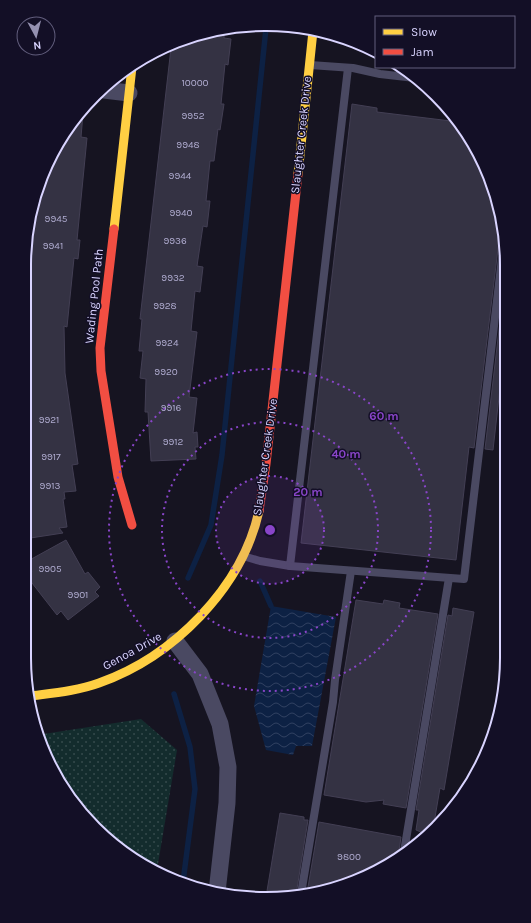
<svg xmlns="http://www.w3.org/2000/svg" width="531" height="923" viewBox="0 0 531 923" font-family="Karla,sans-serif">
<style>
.grass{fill:url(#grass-dots)}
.water{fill:url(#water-waves)}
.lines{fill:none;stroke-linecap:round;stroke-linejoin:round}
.stream{stroke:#0d2144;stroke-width:5.5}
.building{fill:#343243;stroke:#433f54}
.lane{stroke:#4a4962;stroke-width:8}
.street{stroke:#4a4962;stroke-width:17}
.slow{stroke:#ffcf43;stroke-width:9}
.jam{stroke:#f24e42;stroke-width:9}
.ring{fill:none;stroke:#8945c9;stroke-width:2;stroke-dasharray:2 4}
.labels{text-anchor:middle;stroke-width:3;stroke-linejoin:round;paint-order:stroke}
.number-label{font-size:10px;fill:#b0acd0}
.street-label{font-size:12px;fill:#d9d4ff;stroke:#130f26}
.rim{fill:none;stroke:#d9d4ff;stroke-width:2}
.centre{fill:#8945c9;stroke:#130f26;stroke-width:2}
.ring-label{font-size:12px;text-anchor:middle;font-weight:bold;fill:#8945c9;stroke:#130f26;stroke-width:3;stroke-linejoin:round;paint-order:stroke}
</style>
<defs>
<pattern id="grass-dots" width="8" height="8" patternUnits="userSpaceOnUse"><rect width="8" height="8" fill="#132c2d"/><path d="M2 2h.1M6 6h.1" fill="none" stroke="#354a4c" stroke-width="1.8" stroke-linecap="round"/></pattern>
<pattern id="water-waves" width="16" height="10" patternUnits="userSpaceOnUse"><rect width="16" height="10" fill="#0d2144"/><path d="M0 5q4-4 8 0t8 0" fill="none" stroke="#304060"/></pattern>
</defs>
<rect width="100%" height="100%" fill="#161421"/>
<polygon class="grass" points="141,719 177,750 157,870 131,858 74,804 37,735"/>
<polygon class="water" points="271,606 336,617 312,746 296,746 293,755 266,750 254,706"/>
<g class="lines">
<g class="stream">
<polyline points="188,578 211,525 222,455 266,28"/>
<polyline points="260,581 271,606"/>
<polyline points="174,694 190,747 195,789 183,882"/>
</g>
</g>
<g class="building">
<polygon points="224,31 224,38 231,39 228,65 225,64 221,104 224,104 220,130 218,129 214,161 210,161 206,201 210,201 207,227 203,226 197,266 203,267 200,292 195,291 191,331 197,332 189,397 197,398 193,433 197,432 198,447 195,447 196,459 151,461 148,412 145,412 146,379 140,378 143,351 139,351 142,319 140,319 171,48 203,32"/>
<polygon points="352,104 377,108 377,112 459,122 466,132 494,188 497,202 496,218 501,218 503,228 500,232 474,448 469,447 456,560 301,543"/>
<polygon points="83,114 81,137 87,138 77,240 80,240 78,259 74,258 67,327 64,326 65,373 78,464 72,465 76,491 64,492 65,499 63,499 67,527 59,528 63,533 24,539 25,250 27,234 30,235 33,201 56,145"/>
<polygon points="505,279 505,344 493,450 485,449"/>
<polygon points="66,540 85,574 88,572 100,587 95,592 99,596 68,620 61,611 57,615 32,583 27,575 32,572 26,562"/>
<polygon points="356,600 383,604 384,600 400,603 399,608 438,614 406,808 383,804 384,800 366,802 324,795"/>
<polygon points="453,608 474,612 444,790 440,788 433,829 428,835 416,830 419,810 416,810 448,615 452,616"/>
<polygon points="280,813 304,817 304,820 308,820 296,895 281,898 266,897"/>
<polygon points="319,822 401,837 399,851 399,855 358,881 307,893"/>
<polygon points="412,839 422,841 410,848"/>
</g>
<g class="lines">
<g class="lane">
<polyline points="310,65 353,68 380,74 415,78"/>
<polyline points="243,556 260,561 290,566 348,68"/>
<polyline points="290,566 464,579 505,233"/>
<polyline points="404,852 449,578"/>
<polyline points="301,894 333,702 335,680 351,571"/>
</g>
<g class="street">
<polyline points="104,90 129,93"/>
<polyline points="175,641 200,674 220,724 228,767 227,803 217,892"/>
</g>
<g class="slow">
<polyline points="298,174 313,31"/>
<polyline points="114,229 132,67"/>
<path d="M30 696C53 693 77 691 99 683 173 657 242 588 259 511"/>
</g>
<g class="jam">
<polyline points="114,229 100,348 101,371 118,477 132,525"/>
<polyline points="259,511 266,464 298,174"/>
</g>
</g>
<circle cx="270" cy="530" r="54" fill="#8945c9" fill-opacity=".12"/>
<g class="ring">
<circle cx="270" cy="530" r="54"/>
<circle cx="270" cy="530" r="108"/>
<circle cx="270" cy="530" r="161"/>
</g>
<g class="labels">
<g class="number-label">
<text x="195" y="86">10000</text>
<text x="193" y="119">9952</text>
<text x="188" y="148">9948</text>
<text x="180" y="179">9944</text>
<text x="181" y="216">9940</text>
<text x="56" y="222">9945</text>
<text x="175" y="244">9936</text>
<text x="53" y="249">9941</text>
<text x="173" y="281">9932</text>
<text x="165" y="309">9928</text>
<text x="167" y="346">9924</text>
<text x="166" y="375">9920</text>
<text x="171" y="411">9916</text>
<text x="49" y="423">9921</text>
<text x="173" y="445">9912</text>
<text x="51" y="460">9917</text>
<text x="50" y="489">9913</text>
<text x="50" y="572">9905</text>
<text x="78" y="598">9901</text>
<text x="349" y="860">9800</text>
</g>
<g class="street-label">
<text transform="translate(301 135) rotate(-84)" y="4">Slaughter Creek Drive</text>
<text transform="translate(94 296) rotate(-84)" y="4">Wading Pool Path</text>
<text transform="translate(265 457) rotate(-82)" y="4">Slaughter Creek Drive</text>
<text transform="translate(132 651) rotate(-29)" y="4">Genoa Drive</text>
</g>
</g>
<path d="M0 0H531V923H0ZM265 31H266A234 234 0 0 1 500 265V658A234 234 0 0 1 266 892H265A234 234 0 0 1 31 658V265A234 234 0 0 1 265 31Z" fill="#130f26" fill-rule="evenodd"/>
<path class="rim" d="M265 31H266A234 234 0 0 1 500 265V658A234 234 0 0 1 266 892H265A234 234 0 0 1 31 658V265A234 234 0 0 1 265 31Z"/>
<circle cx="270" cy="530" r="6" class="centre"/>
<g class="ring-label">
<text x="384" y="420">60 m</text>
<text x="346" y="458">40 m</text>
<text x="308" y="496">20 m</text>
</g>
<rect x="375" y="16" width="140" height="52" fill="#130f26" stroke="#625e7d"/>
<rect x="383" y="29" width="20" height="6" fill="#ffcf43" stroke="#625e7d"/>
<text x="411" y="36" font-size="12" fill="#d9d4ff">Slow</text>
<rect x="383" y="49" width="20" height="6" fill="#f24e42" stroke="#625e7d"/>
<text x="411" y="56" font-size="12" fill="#d9d4ff">Jam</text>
<g transform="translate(36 36) rotate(173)"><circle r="19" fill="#130f26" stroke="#625e7d"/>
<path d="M0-3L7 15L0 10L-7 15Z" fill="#9591b1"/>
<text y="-6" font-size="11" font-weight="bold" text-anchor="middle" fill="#d9d4ff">N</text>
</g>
</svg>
